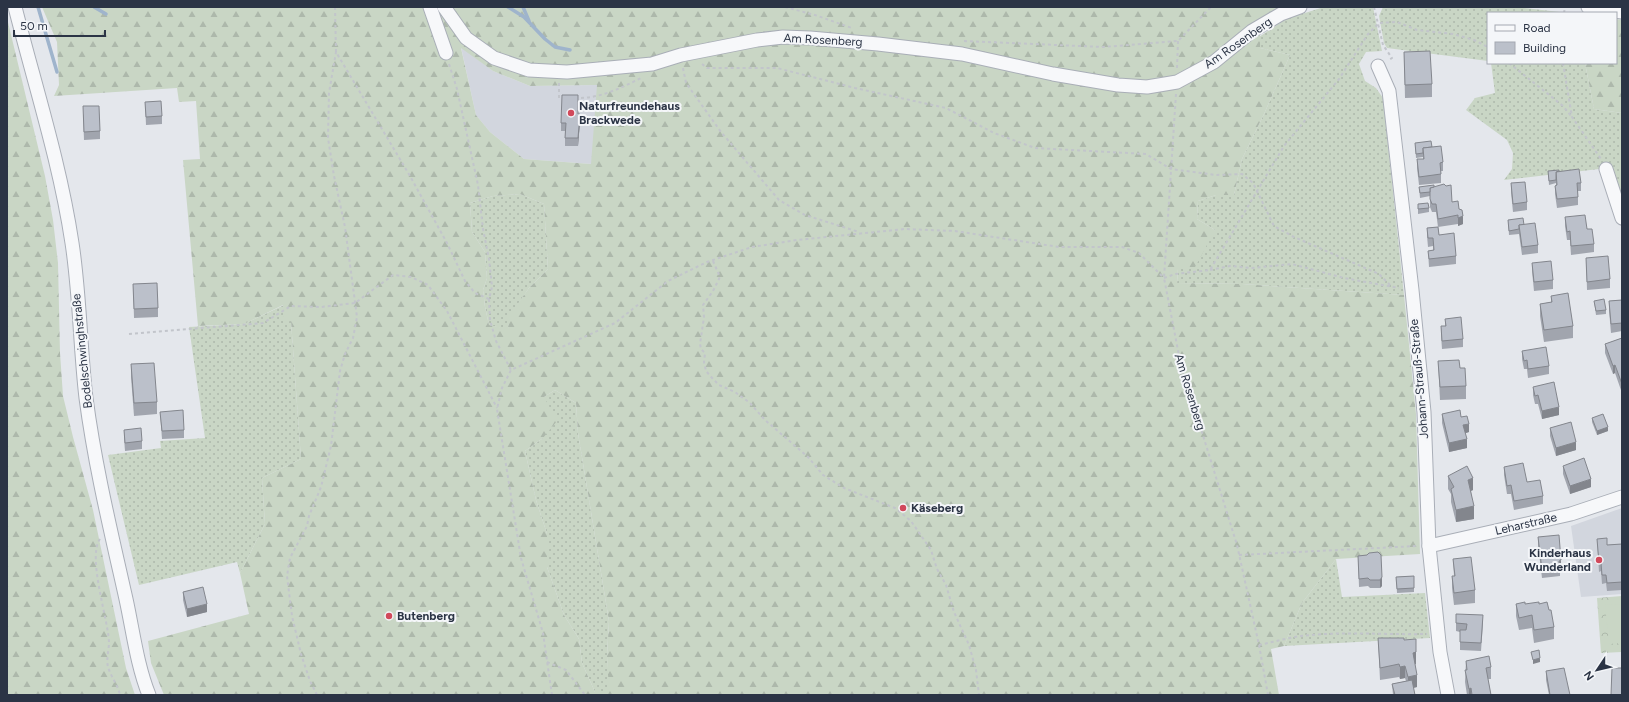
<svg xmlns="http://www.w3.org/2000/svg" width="1629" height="702" viewBox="0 0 1629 702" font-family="Figtree,sans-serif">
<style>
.built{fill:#d2d6de}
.grass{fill:url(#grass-dots)}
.forest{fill:url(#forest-firs);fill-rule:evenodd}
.park{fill:url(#park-crowns)}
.pitch{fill:#c9d6c5}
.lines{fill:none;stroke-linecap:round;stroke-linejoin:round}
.stream{stroke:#9fb4cc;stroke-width:3.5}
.minor-casing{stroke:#a9aeb7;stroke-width:15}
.path{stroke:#c2c5cb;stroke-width:2;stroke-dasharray:3 3;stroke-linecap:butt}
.minor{stroke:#f7f8fa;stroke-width:13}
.wall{fill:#a1a5ae}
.shaded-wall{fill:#83868d}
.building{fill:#bbc0ca;stroke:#83868d}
.poi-dot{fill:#d1495b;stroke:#f4f6f9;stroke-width:1.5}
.labels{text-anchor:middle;stroke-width:4;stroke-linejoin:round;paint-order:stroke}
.street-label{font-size:12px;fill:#2b3445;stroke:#f4f6f9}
.poi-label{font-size:12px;font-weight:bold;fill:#2b3445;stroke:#f4f6f9;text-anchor:start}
</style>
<defs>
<pattern id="grass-dots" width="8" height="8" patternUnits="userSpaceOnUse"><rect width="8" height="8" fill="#c9d6c5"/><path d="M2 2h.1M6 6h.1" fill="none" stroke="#adb8ab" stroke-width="1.8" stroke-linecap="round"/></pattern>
<pattern id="forest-firs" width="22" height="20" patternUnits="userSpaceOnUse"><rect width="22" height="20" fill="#c9d6c5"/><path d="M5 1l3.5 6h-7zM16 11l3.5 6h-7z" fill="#adb8ab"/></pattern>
<pattern id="park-crowns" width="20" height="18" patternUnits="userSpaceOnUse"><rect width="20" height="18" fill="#c9d6c5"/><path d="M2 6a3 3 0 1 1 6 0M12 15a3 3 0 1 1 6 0" fill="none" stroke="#adb8ab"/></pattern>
</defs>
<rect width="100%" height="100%" fill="#e4e7ec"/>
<g class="built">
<polygon points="461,47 493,71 530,86 598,85 592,164 524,159 490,132 476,115"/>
<polygon points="1622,508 1622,594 1581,597 1571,526"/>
</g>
<g class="grass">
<polygon points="1324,7 1373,7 1382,51 1366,52 1359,64 1365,81 1376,88 1383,98 1404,295 1242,284 1177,283 1178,269 1215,230 1197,219 1198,201 1216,195 1234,195 1242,159 1264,114 1290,55 1260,48 1259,37 1286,19"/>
<polygon points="1383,7 1515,7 1569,13 1488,13 1488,61 1387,48 1384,43 1379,16"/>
<polygon points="1491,63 1585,63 1594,109 1622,113 1622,199 1612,166 1599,169 1504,180 1512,169 1513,153 1507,140 1466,110 1475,98 1495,93"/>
<polygon points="520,194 544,204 548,269 529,288 510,316 508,330 489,325 485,307 483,290 487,278 485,252 472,232 470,203 493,196"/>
<polygon points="284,305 291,321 301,459 262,478 265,524 240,573 237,562 139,585 108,455 161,448 160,441 205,438 189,327 244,324"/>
<polygon points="555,390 576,403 578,433 609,621 607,656 610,692 595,692 582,663 579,639 564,615 547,567 547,534 536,500 525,451 543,438 544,397"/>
<polygon points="1336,559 1342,597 1425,593 1430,638 1284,646 1302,603"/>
</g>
<g class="forest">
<path d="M42 7H1280L1260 20V48L1290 55 1264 114 1242 159 1234 195H1216L1198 201 1197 219 1215 230 1194 269H1178L1177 283 1242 284 1404 295 1416 414 1420 554 1336 559 1302 603 1284 646 1271 649 1279 695H164L151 663 148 641 249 614 240 573 265 524 262 478 301 459 291 321 284 322 283 305 244 324 198 326 183 160 200 159 196 101 179 102 177 88 54 96 59 85 57 42ZM461 48 493 71 530 86 597 85 591 164 524 159 490 132 476 115ZM520 194 544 204 548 269 529 288 509 316 508 329 489 325 485 307 483 290 487 278 485 252 472 232 470 203 493 196ZM555 390 576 403 578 433 609 621 607 656 609 692H595L582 663 579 639 564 615 547 567V534L536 500 525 451 543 438 557 421 544 397Z"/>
<polygon points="7,18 45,176 53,220 58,263 60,353 63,396 73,437 93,510 126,668 135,695 7,695"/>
<polygon points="1616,19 1622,20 1622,113 1594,109 1585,63 1616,63"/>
</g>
<polygon class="park" points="1622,596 1622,652 1601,653 1597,598"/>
<polygon class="pitch" points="1622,604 1622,643 1609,644 1605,605"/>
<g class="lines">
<g class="stream">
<polyline points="38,7 57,72"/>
<polyline points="94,7 106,14"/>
<polyline points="508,7 524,17 545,39 555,47 570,50"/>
<polyline points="523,7 529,21"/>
</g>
<g class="minor-casing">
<g id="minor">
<path d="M15 7C35 86 60 163 72 243 80 295 80 347 86 398 95 466 111 532 126 599 133 631 137 665 149 695"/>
<polyline points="430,7 446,53"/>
<polyline points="444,7 466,38 494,58 529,70 567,72 652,64 681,55 757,40 783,37 810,38 878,44 962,54 1053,74 1118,85 1147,87 1177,82 1214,62 1252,31 1281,14 1300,7"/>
<polyline points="1588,7 1622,12"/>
<polyline points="1378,66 1389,91 1412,290 1424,412 1429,546 1440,652 1448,695"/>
<polyline points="1606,169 1622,218"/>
<polyline points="1429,546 1571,514 1622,497"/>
</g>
</g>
<g class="path">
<polyline points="335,7 336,52 410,176 447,243 465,281 475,293 489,299"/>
<polyline points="785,7 815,15 852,28"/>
<polyline points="1374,7 1383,45 1392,58 1389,60"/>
<polyline points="1564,13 1565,7"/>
<polyline points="964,41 1103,47 1178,41 1211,7"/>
<polyline points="1509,63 1563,106 1572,117"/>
<polyline points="1563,63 1572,117 1601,159"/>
<polyline points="449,64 457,89 478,185 483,229 489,259 492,287 489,299 490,320 496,341 511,370"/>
<polyline points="702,64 707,68 777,68 855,88 946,108 994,133 1035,148 1146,154 1171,169 1216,175 1242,174 1253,183 1274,226 1294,237 1379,274 1392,287"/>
<polyline points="683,68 686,83 721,132 779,200 805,215 859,232"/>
<polyline points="1177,68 1178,41"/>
<polyline points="559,83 559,98 565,98"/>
<polyline points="1176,94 1164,278 1182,371 1201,429 1237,545 1259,645 1268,695"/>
<path d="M575 98C599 99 621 88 641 78"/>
<polyline points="713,261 720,277 713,291 703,305 704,317 700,344 701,349 705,353 704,362 706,371 713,379 719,385 735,392 750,403 765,420 808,457 823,475 844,488 895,508 911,521 931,550 937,569 946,585 954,612 969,645 976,670 979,695"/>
<polyline points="1210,270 1230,266 1252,268 1292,264 1344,278 1399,288"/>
<polyline points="1164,278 1175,274 1210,270 1284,146 1339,79 1368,34 1379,23 1397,22 1417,30 1453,34 1474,40 1488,47"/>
<polyline points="129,334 263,323 291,306 321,307 355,303 393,275 411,277 428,285 447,311 497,408"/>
<path d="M100 539C87 556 108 619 109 642 109 650 106 659 108 667 111 677 118 685 120 695"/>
<polyline points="1239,555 1417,546"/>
<path d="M1259 645C1273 642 1287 638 1301 636 1342 631 1385 635 1427 634"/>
<polyline points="547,662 566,670 585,695"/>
<polyline points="317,695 310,681 301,654 292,616 287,576 290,558 307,526 309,516 321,487 331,446 340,371 345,354 353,338 357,317 345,227 334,176 328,138 329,93 336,52"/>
<polyline points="552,695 543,633 521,558 497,409 502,388 511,370 615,323 668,281 707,262 752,247 797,240 905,229 955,231 1059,247 1122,247 1139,253 1164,278"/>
</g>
<use href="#minor" class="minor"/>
</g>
<g class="wall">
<polygon points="1404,52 1432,84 1432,97 1405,98"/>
<polygon points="145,102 162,116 162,124 146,125"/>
<polygon points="83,114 100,131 100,139 84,140"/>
<polygon points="578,114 580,122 578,146 565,146 565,131 561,131 561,123"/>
<polygon points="1415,143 1432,147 1443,162 1443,171 1441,171 1441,183 1419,185 1417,168 1417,159 1423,159 1423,157 1416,158"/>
<polygon points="1548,171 1559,171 1581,183 1581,191 1578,191 1578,205 1557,208 1555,194 1555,186 1556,185 1556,183 1549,185"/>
<polygon points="1511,183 1527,202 1527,210 1513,212 1511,192"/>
<polygon points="1419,187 1434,187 1452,202 1459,209 1463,224 1458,226 1458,224 1438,227 1439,235 1456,256 1456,264 1429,267 1428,251 1433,250 1433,246 1428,247 1427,236 1427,228 1438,227 1436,212 1432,212 1430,207 1430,196 1420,198"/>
<polygon points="1418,204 1429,208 1429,212 1418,214"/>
<polygon points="1565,217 1587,229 1594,244 1594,252 1571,255 1570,240 1567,240 1565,226"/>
<polygon points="1508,220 1524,225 1538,245 1538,253 1522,255 1519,234 1509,235"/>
<polygon points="1586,258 1610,279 1610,288 1587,290"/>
<polygon points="1532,263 1553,280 1553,289 1534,291 1532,271"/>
<polygon points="133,284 158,308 158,317 134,318"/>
<polygon points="1551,296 1573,326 1573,338 1544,342 1540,316 1540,304 1551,302"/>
<polygon points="1622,300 1622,331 1611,333 1609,310 1609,301"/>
<polygon points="1594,301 1606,310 1606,314 1596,315"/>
<polygon points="1445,319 1463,339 1463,347 1442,349 1441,335 1441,326 1445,326"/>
<polygon points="1622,338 1622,393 1615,373 1613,374 1605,353 1605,344"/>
<polygon points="1522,351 1549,366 1549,374 1528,378 1527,369 1524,369 1522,359"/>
<polygon points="1438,361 1460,368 1466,386 1466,399 1440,400"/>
<polygon points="131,364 157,402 157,414 134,416 131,377"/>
<polygon points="1533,387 1559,415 1542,419 1538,404 1535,404 1533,395"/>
<polygon points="160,412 184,430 184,438 162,439"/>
<polygon points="1442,414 1461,417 1469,432 1465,433 1467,448 1449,452 1442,423"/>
<polygon points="1592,418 1608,431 1597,435 1592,422"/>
<polygon points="1550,428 1576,450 1556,456 1550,436"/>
<polygon points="124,430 142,441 142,449 125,451 124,438"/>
<polygon points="1563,466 1591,487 1570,494 1563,474"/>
<polygon points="1504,467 1527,482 1543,496 1543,504 1514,510 1511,494 1507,494 1504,475"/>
<polygon points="1448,476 1473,490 1471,491 1474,519 1456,522 1451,502 1451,494 1448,489"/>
<polygon points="1538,537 1561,569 1560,569 1560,576 1542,578 1538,545"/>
<polygon points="1597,539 1607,545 1622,544 1622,590 1607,591 1606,583 1602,584 1601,571 1599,572"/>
<polygon points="1378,552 1382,586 1380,588 1370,588 1368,586 1359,587 1358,556 1367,555"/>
<polygon points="1453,559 1475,590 1475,603 1454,605 1452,588 1452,576 1454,576"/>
<polygon points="1414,576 1414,592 1397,593 1396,577"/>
<polygon points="183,592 207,612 187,617 183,600"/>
<polygon points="1516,604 1539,604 1549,610 1554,627 1554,639 1534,643 1532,628 1519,630 1516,616"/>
<polygon points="1456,614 1483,623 1481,651 1460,650 1460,632 1456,631"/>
<polygon points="1378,638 1404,640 1416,651 1416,664 1415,664 1417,687 1413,688 1415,695 1393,695 1392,684 1406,681 1405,678 1400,679 1399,677 1380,680"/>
<polygon points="1466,661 1491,667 1491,679 1488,679 1491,695 1467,695 1465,682"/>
<polygon points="1546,671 1570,695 1549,695 1546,680"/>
</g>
<g class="shaded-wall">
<polygon points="580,114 580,122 578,146 578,138"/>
<polygon points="1463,216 1463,224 1458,226 1458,218"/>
<polygon points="1615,365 1615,373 1613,374 1613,366"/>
<polygon points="1559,407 1559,415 1542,419 1542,411"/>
<polygon points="1469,424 1469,432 1463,434 1463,425"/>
<polygon points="1608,427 1608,431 1597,435 1597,431"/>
<polygon points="1467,439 1467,448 1449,452 1449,443"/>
<polygon points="1576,442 1576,450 1556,456 1556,448"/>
<polygon points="1473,478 1473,490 1468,492 1468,480"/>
<polygon points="1591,479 1591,487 1570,494 1570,486"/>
<polygon points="1474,506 1474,519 1456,522 1456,510"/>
<polygon points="1561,560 1561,569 1560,569 1559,561"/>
<polygon points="1382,577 1382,586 1380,588 1380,580"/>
<polygon points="207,604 207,612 187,617 187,609"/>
<polygon points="1416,639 1416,664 1413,665 1413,653"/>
<polygon points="1540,658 1540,662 1533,664 1533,660"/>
<polygon points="1405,666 1405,678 1400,679 1400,667"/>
<polygon points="1417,675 1417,687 1408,689 1408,677"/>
<polygon points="1471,688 1471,695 1469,695 1469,689"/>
</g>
<g class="building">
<polygon points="1430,51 1432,84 1405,85 1404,52"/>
<polygon points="562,95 578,95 578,114 580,114 578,138 565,138 566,123 561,123"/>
<polygon points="161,101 162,116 146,117 145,102"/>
<polygon points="83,106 99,106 100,131 84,132"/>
<polygon points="1431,141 1432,147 1423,148 1423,153 1416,154 1415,143"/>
<polygon points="1441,146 1443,162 1440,163 1441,174 1419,177 1417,159 1424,159 1423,148"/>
<polygon points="1579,169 1581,183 1577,183 1578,197 1557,199 1555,186 1557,185 1556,172"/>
<polygon points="1559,170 1559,171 1556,172 1556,180 1549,181 1548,171"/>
<polygon points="1525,182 1527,202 1513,204 1511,183"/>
<polygon points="1444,184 1446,186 1451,185 1452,202 1458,201 1459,209 1462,210 1463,216 1458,218 1458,215 1438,219 1436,204 1432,204 1430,199 1430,188"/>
<polygon points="1434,185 1434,187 1430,188 1430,192 1420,193 1419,187"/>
<polygon points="1428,203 1429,208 1418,209 1418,204"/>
<polygon points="1585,215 1587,229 1592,229 1594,244 1571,246 1570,231 1567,232 1565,217"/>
<polygon points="1523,218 1524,225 1519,225 1519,229 1509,231 1508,220"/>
<polygon points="1535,223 1538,245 1522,247 1519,225"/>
<polygon points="1438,227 1439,235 1454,233 1456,256 1429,259 1428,251 1434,250 1433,238 1428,238 1427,228"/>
<polygon points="1608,256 1610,279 1587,282 1586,258"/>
<polygon points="1551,261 1553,280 1534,282 1532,263"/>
<polygon points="157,283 158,308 134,309 133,284"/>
<polygon points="1568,293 1573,326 1544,330 1540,304 1552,302 1551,296"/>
<polygon points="1604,299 1606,310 1596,311 1594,301"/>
<polygon points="1622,300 1622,323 1611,324 1609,301"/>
<polygon points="1461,317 1463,339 1442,341 1441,326 1446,326 1445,319"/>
<polygon points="1622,338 1622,384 1615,365 1613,366 1605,344"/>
<polygon points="1546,347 1549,366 1528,369 1527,360 1524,361 1522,351"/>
<polygon points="1459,360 1460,368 1465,368 1466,386 1440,387 1438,361"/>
<polygon points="154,363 157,402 134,403 131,364"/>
<polygon points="1554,382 1559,407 1542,411 1538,395 1535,396 1533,387"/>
<polygon points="183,410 184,430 162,431 160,412"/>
<polygon points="1460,410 1461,417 1467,416 1469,424 1463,425 1467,439 1449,443 1442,414"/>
<polygon points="1603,414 1608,427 1597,431 1592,418"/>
<polygon points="1571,422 1576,442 1556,448 1550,428"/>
<polygon points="141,428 142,441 125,443 124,430"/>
<polygon points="1584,458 1591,479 1570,486 1563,466"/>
<polygon points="1523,463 1527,482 1540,480 1543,496 1514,501 1511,485 1507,486 1504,467"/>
<polygon points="1467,466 1473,478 1468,480 1474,506 1456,510 1451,489 1454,487 1448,476"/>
<polygon points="1559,535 1561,560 1559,561 1560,568 1542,570 1538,537"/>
<polygon points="1607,538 1607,545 1622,544 1622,582 1607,583 1606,575 1602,575 1601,563 1599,563 1597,539"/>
<polygon points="1378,552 1381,555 1382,577 1380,580 1370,580 1368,578 1359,579 1358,556 1367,555 1369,553"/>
<polygon points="1471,557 1475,590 1454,593 1452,576 1455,576 1453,559"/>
<polygon points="1414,576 1414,588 1397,589 1396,577"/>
<polygon points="203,587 207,604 187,609 183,592"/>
<polygon points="1525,602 1525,604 1539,602 1539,604 1547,602 1549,610 1551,610 1554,627 1534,630 1532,615 1519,618 1516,604"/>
<polygon points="1456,614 1483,615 1481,643 1460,642 1460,630 1466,630 1467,624 1456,623"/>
<polygon points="1378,638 1404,638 1404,640 1416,639 1416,652 1413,653 1417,675 1408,677 1405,666 1400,667 1399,664 1380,668"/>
<polygon points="1539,650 1540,658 1533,660 1531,652"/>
<polygon points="1489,656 1491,667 1486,668 1491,695 1472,695 1471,688 1469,689 1465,670 1467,670 1466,661"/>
<polygon points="1564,668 1570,695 1550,695 1546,671"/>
<polygon points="1612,668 1622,668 1622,695 1611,695"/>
<polygon points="1412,680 1415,695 1395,695 1392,684"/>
</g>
<g class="poi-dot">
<circle cx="571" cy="113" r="4"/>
<circle cx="903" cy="508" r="4"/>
<circle cx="1599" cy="560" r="4"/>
<circle cx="389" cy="616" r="4"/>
</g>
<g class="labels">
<g class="street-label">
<text transform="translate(823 40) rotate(3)" y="4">Am Rosenberg</text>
<text transform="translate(1238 43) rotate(-35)" y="4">Am Rosenberg</text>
<text transform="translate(82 351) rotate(-96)" y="4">Bodelschwinghstraße</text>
<text transform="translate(1419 379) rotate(-95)" y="4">Johann-Strauß-Straße</text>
<text transform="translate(1190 392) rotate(73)" y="4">Am Rosenberg</text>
<text transform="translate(1526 524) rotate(-13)" y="4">Leharstraße</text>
</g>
<g class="poi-label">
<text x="579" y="110">Naturfreundehaus<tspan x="579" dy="14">Brackwede</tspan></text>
<text x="911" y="512">Käseberg</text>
<text x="1591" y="557" text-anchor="end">Kinderhaus<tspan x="1591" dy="14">Wunderland</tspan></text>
<text x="397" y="620">Butenberg</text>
</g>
</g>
<rect width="1629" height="702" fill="none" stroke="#2b3445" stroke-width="16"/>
<rect x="1487" y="12" width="130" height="52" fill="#f4f6f9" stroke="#a4a8b1"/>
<rect x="1495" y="25" width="20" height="6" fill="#f7f8fa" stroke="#a4a8b1"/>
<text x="1523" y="32" font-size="12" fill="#2b3445">Road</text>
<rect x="1495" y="42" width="20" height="12" fill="#bbc0ca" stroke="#a4a8b1"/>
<text x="1523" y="52" font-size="12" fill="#2b3445">Building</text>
<g transform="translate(1597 670) rotate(235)" stroke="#f4f6f9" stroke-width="3" paint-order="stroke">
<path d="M0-3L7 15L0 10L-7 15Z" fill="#2b3445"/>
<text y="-6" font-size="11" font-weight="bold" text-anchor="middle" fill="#2b3445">N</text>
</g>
<path d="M14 30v6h91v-6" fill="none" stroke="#2b3445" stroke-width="2"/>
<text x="20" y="30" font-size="12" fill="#2b3445" stroke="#f4f6f9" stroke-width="3" paint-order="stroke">50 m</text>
</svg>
